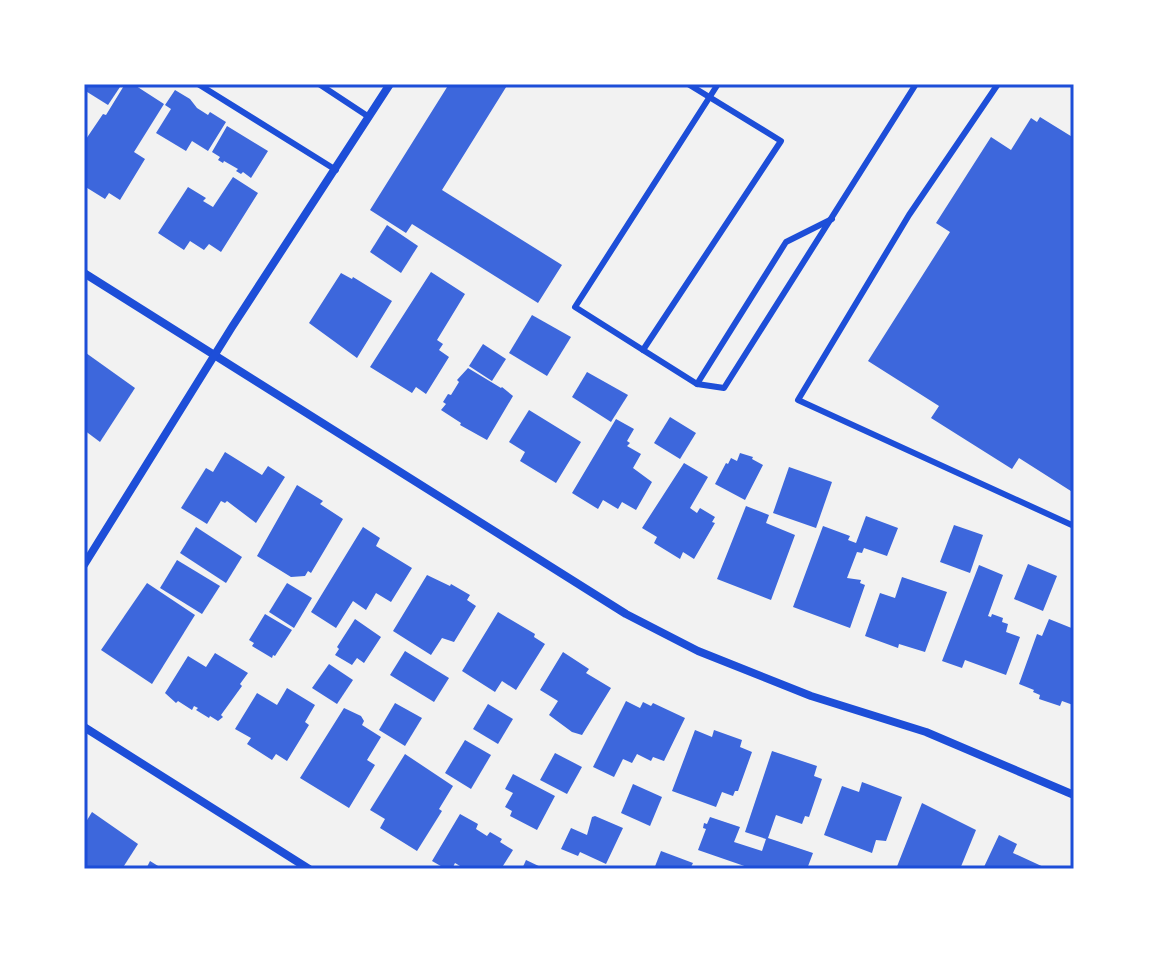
<svg xmlns="http://www.w3.org/2000/svg" width="1158" height="953" viewBox="0 0 1158 953" font-family="Cabin,sans-serif">
<style>
.building{fill:#3d67dc}
.lines{fill:none;stroke-linecap:round;stroke-linejoin:round}
.service{stroke:#1d4ed8;stroke-width:6}
.minor{stroke:#1d4ed8;stroke-width:8}
.neatline{fill:none;stroke:#1d4ed8;stroke-width:3}
</style>
<rect width="100%" height="100%" fill="#f2f2f2"/>
<g class="building">
<polygon points="84,84 122,84 108,105 84,90"/>
<polygon points="125,84 133,84 164,104 134,152 145,159 120,200 109,193 105,199 84,186 84,142 103,114 106,115"/>
<polygon points="449,84 508,84 442,190 562,265 538,303 412,224 406,233 370,210"/>
<polygon points="175,90 190,99 197,108 208,115 210,112 226,122 208,151 192,141 186,151 156,133 171,109 165,105"/>
<polygon points="1040,117 1074,138 1074,493 1019,458 1012,469 931,418 939,406 868,361 950,232 936,223 991,137 1011,150 1031,118 1037,122"/>
<polygon points="227,126 268,151 251,178 243,172 241,174 236,171 238,169 224,161 223,163 218,160 220,157 212,152"/>
<polygon points="233,177 258,193 221,252 209,244 204,250 190,241 184,250 158,233 188,187 206,198 203,201 213,207"/>
<polygon points="387,225 418,246 401,273 370,252"/>
<polygon points="431,272 465,294 437,340 443,344 439,350 449,357 426,394 416,387 412,393 370,367"/>
<polygon points="341,273 352,279 353,277 392,301 357,358 309,323"/>
<polygon points="532,315 571,337 547,376 509,353"/>
<polygon points="483,344 506,359 492,381 469,366"/>
<polygon points="86,353 135,388 100,442 84,430 84,357"/>
<polygon points="468,368 501,388 502,387 513,396 487,440 460,425 461,423 441,410 446,404 443,402 448,394 451,395 459,382 457,380"/>
<polygon points="587,372 628,395 611,422 572,397"/>
<polygon points="529,410 581,442 556,483 520,461 525,452 509,442"/>
<polygon points="670,417 696,433 680,459 654,443"/>
<polygon points="616,419 634,429 627,441 630,443 627,446 641,454 633,468 652,482 636,510 622,502 618,509 603,500 598,509 572,493"/>
<polygon points="225,452 262,475 268,466 285,477 256,523 227,501 225,503 221,501 207,524 181,508 206,468 213,472"/>
<polygon points="740,453 753,457 752,459 763,465 745,500 715,484 726,463 728,464 731,458 737,461"/>
<polygon points="684,463 708,477 690,508 697,513 700,508 715,517 712,522 715,523 694,559 683,552 680,559 654,543 657,537 642,528"/>
<polygon points="789,467 832,482 816,528 773,513"/>
<polygon points="297,485 323,501 320,504 343,519 311,573 308,571 305,576 291,577 257,556"/>
<polygon points="746,506 769,515 766,523 795,535 771,600 717,579"/>
<polygon points="866,516 898,528 887,556 864,548 862,553 857,552 847,578 861,580 860,583 865,585 850,628 793,607 823,526 850,536 848,540 856,543"/>
<polygon points="954,525 983,535 970,573 940,562"/>
<polygon points="196,527 242,557 226,583 180,553"/>
<polygon points="363,527 380,538 376,546 412,568 391,602 376,593 366,610 353,601 336,628 311,612"/>
<polygon points="177,560 220,586 202,614 160,588"/>
<polygon points="1028,564 1057,576 1043,611 1014,599"/>
<polygon points="979,565 1003,575 988,616 991,617 992,614 1003,618 1002,622 1008,624 1006,632 1020,637 1006,675 965,660 962,668 942,661"/>
<polygon points="427,575 450,586 451,584 470,595 467,600 476,606 454,642 442,638 431,655 393,631"/>
<polygon points="902,577 947,592 925,652 899,644 898,648 865,636 880,593 895,598"/>
<polygon points="147,583 195,615 152,684 101,650"/>
<polygon points="287,583 312,598 294,628 269,612"/>
<polygon points="498,612 535,634 534,637 545,644 516,690 502,681 495,692 462,671"/>
<polygon points="265,614 292,630 275,656 273,655 272,658 252,646 254,643 249,640"/>
<polygon points="355,619 381,637 364,663 357,658 352,665 335,655 339,649 337,647"/>
<polygon points="1049,619 1074,629 1073,705 1062,701 1060,706 1039,699 1040,695 1033,692 1034,690 1019,684 1037,634 1042,636"/>
<polygon points="405,651 449,678 434,702 390,675"/>
<polygon points="563,652 589,669 586,673 611,688 582,735 572,732 549,715 558,701 540,690"/>
<polygon points="215,653 248,673 240,684 242,686 221,715 223,717 218,721 210,716 209,718 196,710 198,708 194,706 192,710 178,701 176,703 165,693 188,656 206,667"/>
<polygon points="329,664 353,680 337,704 312,688"/>
<polygon points="287,688 315,705 305,722 309,725 287,761 276,754 272,760 247,744 251,738 235,729 257,693 277,705"/>
<polygon points="626,701 640,708 643,702 651,706 653,703 685,718 664,761 653,757 651,761 637,754 632,763 623,759 614,777 593,767"/>
<polygon points="395,703 422,718 405,746 379,730"/>
<polygon points="488,704 513,719 498,744 473,729"/>
<polygon points="344,708 361,716 364,721 362,725 381,737 367,760 375,765 349,808 300,778"/>
<polygon points="695,730 712,737 714,730 742,740 740,747 752,752 738,791 735,791 733,796 722,792 716,807 672,791"/>
<polygon points="465,740 491,755 471,789 445,773"/>
<polygon points="772,751 817,766 814,776 822,779 809,817 805,816 802,824 776,815 768,838 813,853 807,869 753,869 698,850 706,829 703,828 704,823 707,824 710,817 740,827 734,842 762,851 766,839 745,832"/>
<polygon points="555,753 582,767 567,794 540,780"/>
<polygon points="405,754 453,786 439,809 442,811 417,851 380,828 385,819 370,810"/>
<polygon points="513,774 555,796 537,830 510,816 512,811 505,807 513,793 505,789"/>
<polygon points="862,782 902,797 886,841 876,840 872,853 824,835 842,786 859,792"/>
<polygon points="633,784 662,797 650,826 621,813"/>
<polygon points="922,803 976,830 960,869 896,869"/>
<polygon points="92,812 138,844 122,869 84,869 84,825"/>
<polygon points="460,814 478,824 476,829 487,836 490,832 502,839 500,842 513,850 501,869 465,869 455,863 452,869 446,869 432,861"/>
<polygon points="595,816 623,828 606,864 580,852 578,856 561,849 571,828 587,835 592,817"/>
<polygon points="999,835 1017,844 1013,853 1048,869 983,869"/>
<polygon points="661,851 693,863 690,869 654,869"/>
<polygon points="526,860 545,869 522,869"/>
<polygon points="150,861 163,869 146,869"/>
</g>
<g class="lines">
<g class="service">
<polyline points="198,84 336,170"/>
<polyline points="319,84 369,117"/>
<polyline points="688,84 781,141 643,350 697,384 786,242 832,219"/>
<polyline points="998,84 909,215 798,400 1074,526"/>
<polyline points="643,350 575,307 718,84"/>
<polyline points="697,384 724,388 916,84"/>
</g>
<g class="minor">
<polyline points="84,273 626,614 698,651 811,696 926,732 1074,795"/>
<polyline points="84,565 232,327 390,84"/>
<polyline points="84,727 309,869"/>
</g>
</g>
<rect width="1158" height="953" fill="none" stroke="#ffffff" stroke-width="172"/>
<rect x="86" y="86" width="986" height="781" class="neatline"/>
</svg>
